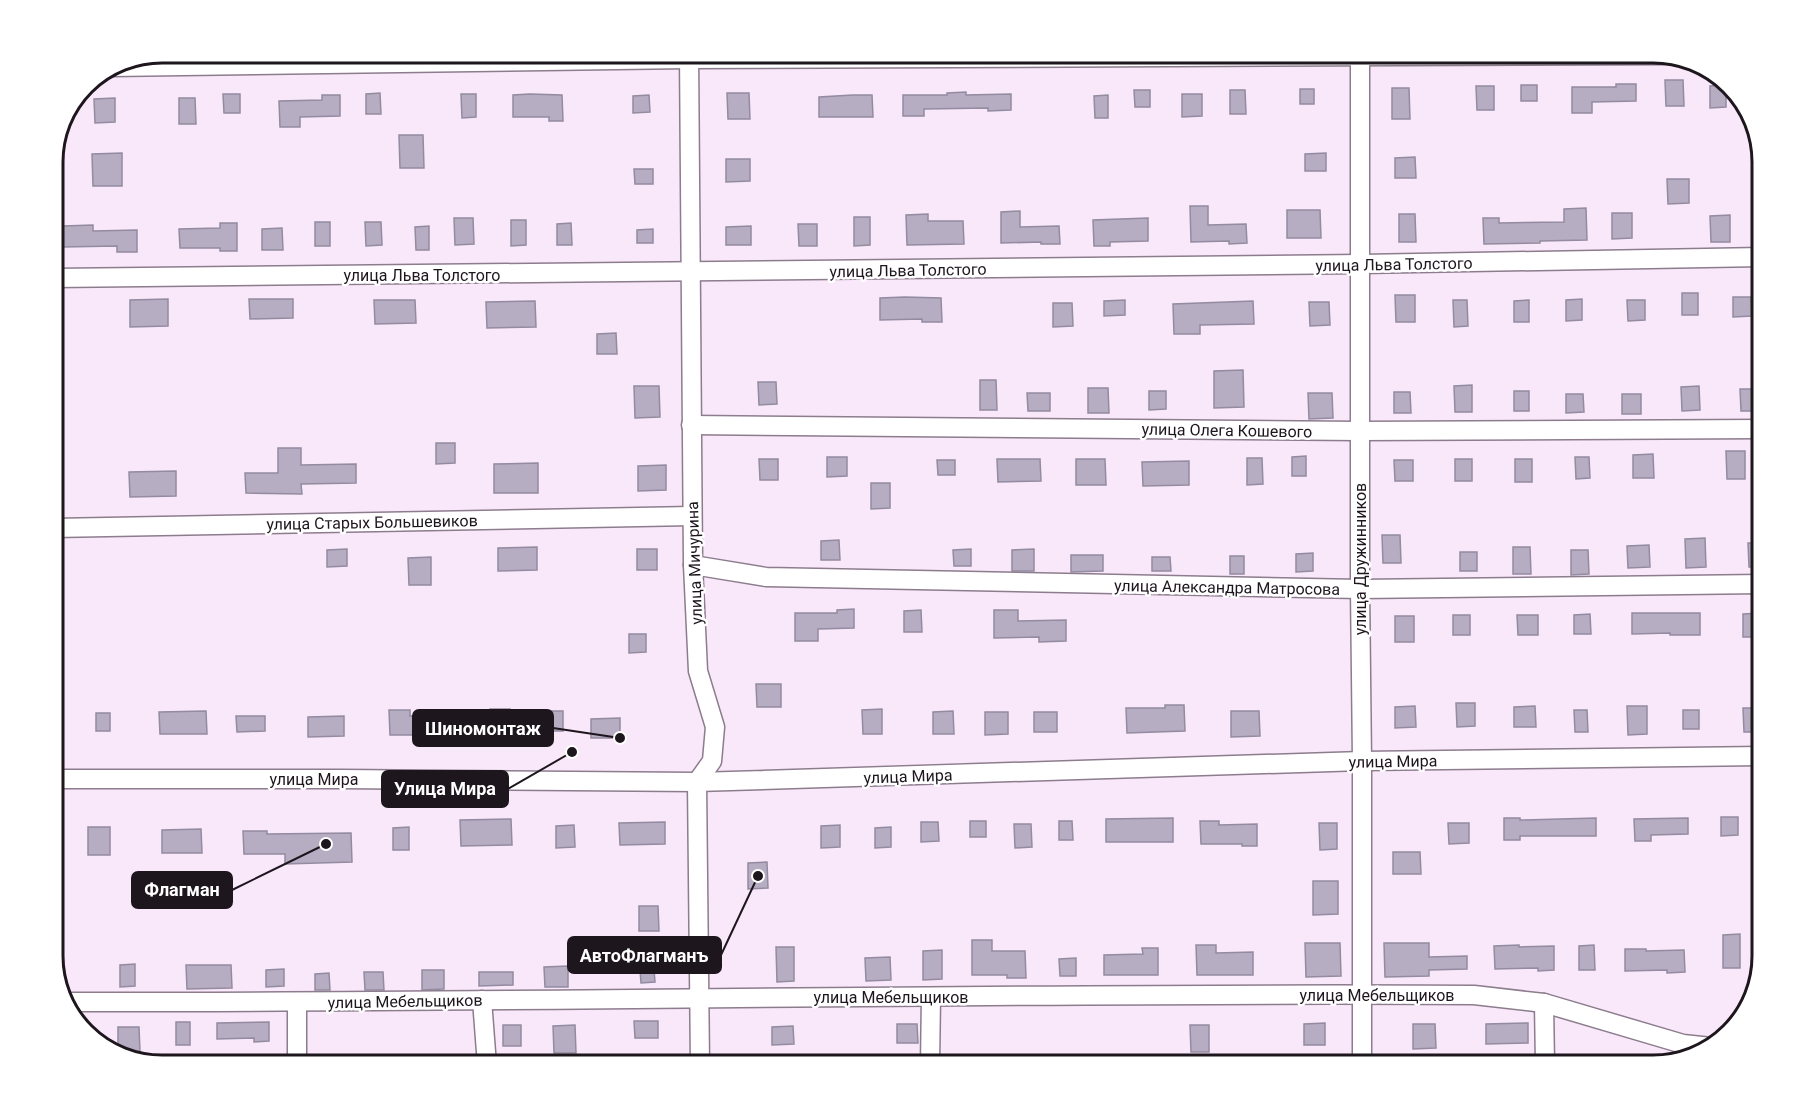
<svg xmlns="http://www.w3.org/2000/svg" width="1815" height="1118" viewBox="0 0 1815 1118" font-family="Roboto,sans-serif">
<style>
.building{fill:#b6adc3;stroke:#938ba0;stroke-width:1.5}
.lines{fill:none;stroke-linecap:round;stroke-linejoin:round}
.minor-casing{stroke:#8c7c8d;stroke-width:21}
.minor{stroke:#fff;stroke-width:18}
.labels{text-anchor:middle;stroke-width:5;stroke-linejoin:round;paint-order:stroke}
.street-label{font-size:16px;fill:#1d161d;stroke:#fff}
.rim{fill:none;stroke:#1d161d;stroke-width:3}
.leader{fill:none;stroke:#1d161d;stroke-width:2}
.callout-dot{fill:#1d161d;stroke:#fff;stroke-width:2}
.callout{fill:#1d161d;stroke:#1d161d;stroke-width:2}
.callout-label{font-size:18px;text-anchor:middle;font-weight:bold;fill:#fff}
</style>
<rect width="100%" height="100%" fill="#f9e7fa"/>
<g class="building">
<polygon points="1665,80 1683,80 1684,106 1666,106"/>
<polygon points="1616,84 1636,84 1636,101 1592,102 1592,113 1572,113 1572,87 1616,87"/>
<rect x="1521" y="85" width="16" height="16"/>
<polygon points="1726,85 1726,107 1710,108 1710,86"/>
<polygon points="1476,86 1494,86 1494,110 1477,110"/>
<polygon points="1392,88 1409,88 1410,119 1392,119"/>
<rect x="1300" y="89" width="14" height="15"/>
<polygon points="1134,90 1150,90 1150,107 1135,107"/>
<polygon points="1230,90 1245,90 1246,114 1230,114"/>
<polygon points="966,92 966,95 1011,94 1011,110 988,111 988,108 924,109 924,116 903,116 903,95 947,95 947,93"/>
<polygon points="380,93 381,114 366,114 366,94"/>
<polygon points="727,93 749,93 750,119 728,119"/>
<polygon points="223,94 240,94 240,113 224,113"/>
<polygon points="461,94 476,94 476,117 462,118"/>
<polygon points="530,94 562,95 563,121 549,121 549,117 513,117 513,95"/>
<polygon points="1182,94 1202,94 1202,116 1182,117"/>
<polygon points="322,95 340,95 340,116 300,117 300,127 280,127 279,101 322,100"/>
<polygon points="649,95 650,112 633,113 633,96"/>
<polygon points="853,95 872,95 873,117 819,117 819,97"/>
<polygon points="1108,95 1108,118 1095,118 1094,96"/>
<polygon points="115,98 115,122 95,123 94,99"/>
<polygon points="179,98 195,98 196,124 179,124"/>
<polygon points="399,135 423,135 424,168 400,168"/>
<polygon points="122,153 122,186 93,186 92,154"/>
<polygon points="1326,153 1326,171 1305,171 1305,154"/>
<polygon points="1415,157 1416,178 1395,178 1395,158"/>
<polygon points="726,159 750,159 750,181 726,182"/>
<polygon points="634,169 653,169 653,184 635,184"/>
<polygon points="1667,179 1689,179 1689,203 1668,204"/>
<polygon points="1190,206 1208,206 1208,225 1246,224 1247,243 1229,244 1229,241 1191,242"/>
<polygon points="1586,208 1587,240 1540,241 1540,243 1484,244 1483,218 1499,218 1499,223 1564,222 1564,209"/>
<polygon points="1287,210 1320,210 1321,238 1287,238"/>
<polygon points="1020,211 1020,227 1059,226 1060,244 1041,244 1041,242 1001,243 1001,212"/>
<polygon points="1612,213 1632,213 1632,238 1612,239"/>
<polygon points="928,214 928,221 963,221 964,244 907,245 906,215"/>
<polygon points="1399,214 1415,214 1416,242 1399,242"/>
<polygon points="1730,215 1730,242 1711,242 1710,216"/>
<polygon points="854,217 870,217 870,245 854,246"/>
<polygon points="454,218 473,218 474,244 455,245"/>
<polygon points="1148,218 1148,241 1110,242 1110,246 1094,246 1093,220"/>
<polygon points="511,220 526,220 526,245 511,246"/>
<rect x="315" y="222" width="15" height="24"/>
<polygon points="365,222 381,222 382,245 366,246"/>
<polygon points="220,223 237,223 237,251 220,251 220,248 180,248 179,229 220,228"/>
<polygon points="571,223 572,245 557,245 557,224"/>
<polygon points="798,224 817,224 817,246 799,246"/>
<polygon points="93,225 93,231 137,230 137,252 117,252 117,246 63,247 63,226"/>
<polygon points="429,226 429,250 416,250 415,227"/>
<polygon points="751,226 751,245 726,245 726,227"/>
<polygon points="282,228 283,250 262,250 262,229"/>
<polygon points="653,229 653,243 637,243 637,230"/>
<rect x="1682" y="293" width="16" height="22"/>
<polygon points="1395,295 1415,295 1415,322 1396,322"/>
<polygon points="905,297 941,298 942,322 922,322 922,319 880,320 880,298"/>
<polygon points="1733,297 1751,297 1752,316 1733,317"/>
<polygon points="168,299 168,326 130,327 130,300"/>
<polygon points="249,299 293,299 293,318 250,319"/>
<polygon points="1582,299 1582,320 1566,321 1566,300"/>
<polygon points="374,300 415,300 416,323 375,324"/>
<polygon points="1125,300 1125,315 1104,316 1104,301"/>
<polygon points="1453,300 1467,300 1468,326 1454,327"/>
<polygon points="1529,300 1529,322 1514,322 1514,301"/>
<polygon points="1627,300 1645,300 1645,320 1628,321"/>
<polygon points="535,301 536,327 487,328 486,302"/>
<polygon points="1253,301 1254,324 1200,325 1200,334 1174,334 1173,304"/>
<polygon points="1309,302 1329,302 1330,325 1310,326"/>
<polygon points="1053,303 1072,303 1073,326 1053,327"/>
<polygon points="616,333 617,354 597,354 597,334"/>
<polygon points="1243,370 1244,407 1214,408 1214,371"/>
<polygon points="980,380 996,380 997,410 980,410"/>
<polygon points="758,382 776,382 777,404 759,405"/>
<polygon points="1472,385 1472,412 1455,412 1454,386"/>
<polygon points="634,386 659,386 660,417 635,418"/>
<polygon points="1699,386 1700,410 1682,411 1681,387"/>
<polygon points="1088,388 1108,388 1109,413 1088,413"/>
<polygon points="1740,389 1758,389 1758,411 1741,411"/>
<polygon points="1149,391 1166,391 1166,409 1149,410"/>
<rect x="1514" y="391" width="15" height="20"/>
<polygon points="1394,392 1410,392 1411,413 1394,413"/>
<polygon points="1027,393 1050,393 1050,411 1028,411"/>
<polygon points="1308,393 1332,393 1333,418 1309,419"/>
<polygon points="1566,394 1583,394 1584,412 1566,413"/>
<rect x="1622" y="394" width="19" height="20"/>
<polygon points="436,443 455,443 455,463 436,464"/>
<polygon points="278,448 301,448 301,465 356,464 356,483 301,484 302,494 246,493 245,473 278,473"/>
<polygon points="1726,451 1745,451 1745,479 1727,479"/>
<polygon points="1653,454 1654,478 1633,478 1633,455"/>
<polygon points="1306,456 1306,476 1292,476 1292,457"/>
<polygon points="827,457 847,457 847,476 827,477"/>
<polygon points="1575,457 1589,457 1590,478 1576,479"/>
<polygon points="1247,458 1262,458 1263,484 1247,485"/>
<polygon points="759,459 778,459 778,480 760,480"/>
<polygon points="997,459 1040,459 1041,481 998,482"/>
<polygon points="1076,459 1105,459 1106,485 1076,485"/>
<rect x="1455" y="459" width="17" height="22"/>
<rect x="1515" y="459" width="17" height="23"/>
<polygon points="937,460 955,460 955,475 938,475"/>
<polygon points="1394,460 1413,460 1413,481 1395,481"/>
<polygon points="1189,461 1189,485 1143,486 1142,462"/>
<polygon points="538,463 538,493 494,493 494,464"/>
<polygon points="666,465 666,490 638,491 638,466"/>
<polygon points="176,471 176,496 130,497 129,472"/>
<polygon points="871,483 890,483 890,508 871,509"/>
<polygon points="1382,535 1400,535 1401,563 1383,563"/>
<polygon points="1705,538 1706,567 1686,568 1685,539"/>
<polygon points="839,540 840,560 821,560 821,541"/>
<polygon points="1748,543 1762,543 1762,567 1749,567"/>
<polygon points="1649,545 1650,567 1628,568 1627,546"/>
<polygon points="537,547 537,570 498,571 498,548"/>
<polygon points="1513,547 1530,547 1531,574 1513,574"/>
<polygon points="347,549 347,566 327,567 327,550"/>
<rect x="637" y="549" width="20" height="21"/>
<polygon points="971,549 971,566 954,566 953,550"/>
<polygon points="1034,549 1034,571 1012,571 1012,550"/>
<polygon points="1571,550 1588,550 1589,574 1571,575"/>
<rect x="1460" y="552" width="17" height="19"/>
<polygon points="1313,553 1313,571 1296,572 1296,554"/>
<polygon points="1071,555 1103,555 1103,571 1071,572"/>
<rect x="1230" y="556" width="14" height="18"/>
<polygon points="431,557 431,585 409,585 408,558"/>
<polygon points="1152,557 1170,557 1171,571 1152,571"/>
<polygon points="854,609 854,628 818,629 818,641 795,641 795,613 837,613 837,610"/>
<polygon points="921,610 922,632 904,632 904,611"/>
<polygon points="994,610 1018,610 1018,621 1066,620 1066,641 1039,642 1039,637 994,638"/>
<polygon points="1632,613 1700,613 1700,635 1670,635 1670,633 1632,634"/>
<polygon points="1760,613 1760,637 1743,637 1743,614"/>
<polygon points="1590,614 1591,634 1574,634 1574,615"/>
<rect x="1453" y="615" width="17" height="20"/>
<polygon points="1517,615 1538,615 1538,635 1518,635"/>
<rect x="1395" y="616" width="19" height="26"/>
<polygon points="629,634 646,634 646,652 629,653"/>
<polygon points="756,684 781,684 781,707 757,707"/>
<polygon points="1456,703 1475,703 1475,726 1457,727"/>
<polygon points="1165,705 1184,705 1185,731 1127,733 1126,708 1165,708"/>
<polygon points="1415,706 1416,727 1395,728 1395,707"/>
<polygon points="1535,706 1536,727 1514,727 1514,707"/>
<polygon points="1627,706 1647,706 1647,734 1628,735"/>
<polygon points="1743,708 1758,708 1759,732 1744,732"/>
<polygon points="490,709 510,709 511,741 491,741"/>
<polygon points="882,709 882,734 863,734 862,710"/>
<polygon points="389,710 410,710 410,716 456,715 456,735 390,735"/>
<polygon points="1574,710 1587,710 1588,732 1575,732"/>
<rect x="1683" y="710" width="16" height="19"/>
<polygon points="206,711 207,734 160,734 159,712"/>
<rect x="539" y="711" width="24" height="20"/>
<polygon points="953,711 954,734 933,734 933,712"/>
<polygon points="1231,711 1259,711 1260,736 1231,737"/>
<polygon points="985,712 1008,712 1008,734 985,735"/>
<rect x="1034" y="712" width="23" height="20"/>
<rect x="96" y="713" width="14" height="18"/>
<polygon points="236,716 265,716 265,731 237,732"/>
<polygon points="344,716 344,736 308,737 308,717"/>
<polygon points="620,718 620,738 591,738 591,719"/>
<polygon points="1721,817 1738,817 1738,835 1721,836"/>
<polygon points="1173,818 1173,842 1106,842 1106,819"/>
<polygon points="1504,818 1520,818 1520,820 1596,818 1596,836 1520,836 1520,840 1504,840"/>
<polygon points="1688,818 1688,834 1651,835 1651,841 1635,841 1634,819"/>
<polygon points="511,819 512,845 461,846 460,820"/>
<rect x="970" y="821" width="16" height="16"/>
<polygon points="1059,821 1072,821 1073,840 1059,840"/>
<polygon points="1200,821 1219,821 1219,825 1257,824 1257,846 1242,846 1242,844 1201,844"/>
<polygon points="665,822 665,844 620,845 619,823"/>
<polygon points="921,822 938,822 939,841 921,842"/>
<polygon points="1319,823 1337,823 1337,849 1320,850"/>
<polygon points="1448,823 1469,823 1469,843 1449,844"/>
<polygon points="1014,824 1031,824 1032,847 1015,848"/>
<polygon points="574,825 575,847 556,848 556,826"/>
<polygon points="840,825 840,847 821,848 821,826"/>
<rect x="88" y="827" width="22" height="28"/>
<polygon points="409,827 409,850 393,850 393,828"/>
<polygon points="891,827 891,847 875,848 875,828"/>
<polygon points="201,829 202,853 162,853 162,830"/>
<polygon points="243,831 267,831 267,834 351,833 352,862 285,864 285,854 244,854"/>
<polygon points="1393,852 1420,852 1421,874 1393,874"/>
<polygon points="767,862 768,888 748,889 748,863"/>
<polygon points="1313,881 1338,881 1338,914 1313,915"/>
<polygon points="639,906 658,906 659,931 639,931"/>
<polygon points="1740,934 1740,968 1723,968 1723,935"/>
<polygon points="972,940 992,940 992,951 1025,951 1026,978 1007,978 1007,975 972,975"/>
<polygon points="1305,943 1340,943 1341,976 1306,977"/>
<polygon points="1384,943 1429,943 1429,957 1467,956 1467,969 1429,970 1429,976 1385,977"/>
<polygon points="1196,945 1216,945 1216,953 1253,952 1253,975 1197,975"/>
<polygon points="1519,945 1519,947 1554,946 1554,970 1538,971 1538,968 1495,969 1494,946"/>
<polygon points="1594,945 1595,970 1579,970 1579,946"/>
<polygon points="776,947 794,947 794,981 777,982"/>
<polygon points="1142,948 1158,948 1158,975 1104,975 1104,955 1143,954"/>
<polygon points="1625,949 1646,949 1646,951 1684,950 1685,972 1667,973 1667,970 1625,971"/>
<polygon points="942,950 942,979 923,980 923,951"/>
<polygon points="890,957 891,980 866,981 865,958"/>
<polygon points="1076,958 1076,976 1060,976 1059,959"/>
<polygon points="135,964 135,986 120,987 120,965"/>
<polygon points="186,965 231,965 232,988 187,989"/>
<polygon points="568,966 568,987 545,987 544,967"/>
<polygon points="284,969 284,986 266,987 266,970"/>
<polygon points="422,970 444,970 444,989 422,990"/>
<polygon points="640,970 654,970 655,982 641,983"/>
<polygon points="364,972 383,972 384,990 365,990"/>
<polygon points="479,972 513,972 513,985 479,986"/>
<polygon points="329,973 330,990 315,990 315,974"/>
<polygon points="634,1021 658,1021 658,1038 635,1038"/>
<rect x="176" y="1022" width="14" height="23"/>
<polygon points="269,1022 269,1041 254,1042 254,1038 217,1039 217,1023"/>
<polygon points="1325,1023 1325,1045 1304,1045 1304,1024"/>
<polygon points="1528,1023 1528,1043 1486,1044 1486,1024"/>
<polygon points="897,1024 917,1024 918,1043 897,1043"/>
<polygon points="1413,1024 1435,1024 1436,1048 1413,1049"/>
<rect x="503" y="1025" width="18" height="21"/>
<polygon points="575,1025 576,1053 554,1053 553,1026"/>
<polygon points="1190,1025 1209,1025 1209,1052 1191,1052"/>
<polygon points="793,1026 794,1044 772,1045 772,1027"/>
<polygon points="118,1027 139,1027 140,1052 118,1053"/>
</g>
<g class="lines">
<g class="minor-casing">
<g id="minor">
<polyline points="689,52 693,565 698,671 715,727 712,761 697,782 700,1065"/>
<polyline points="1360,52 1360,589 1362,761 1362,1065"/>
<polyline points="111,67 689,59 1663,55"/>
<polyline points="53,278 1361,264 1762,257"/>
<polyline points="691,425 1360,431 1762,429"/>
<polyline points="53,528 692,516"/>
<polyline points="693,565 766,577 1360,589 1762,584"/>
<polyline points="53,779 341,779 697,782 1362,761 1762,756"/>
<polyline points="482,1000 487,1065"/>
<path d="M65 1002C534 1003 1004 992 1474 995L1544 1003 1683 1044 1711 1047"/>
<polyline points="1544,1003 1545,1065"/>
<polyline points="297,1065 297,1002"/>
<polyline points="930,1065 931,997"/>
</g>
</g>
<use href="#minor" class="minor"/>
</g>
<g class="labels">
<g class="street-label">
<text transform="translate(1394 264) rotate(-1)" y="6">улица Льва Толстого</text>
<text transform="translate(908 270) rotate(-1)" y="6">улица Льва Толстого</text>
<text x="422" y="281">улица Льва Толстого</text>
<text transform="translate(1227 430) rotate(1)" y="6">улица Олега Кошевого</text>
<text transform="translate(372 522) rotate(-1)" y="6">улица Старых Большевиков</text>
<text transform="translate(1360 559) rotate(-90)" y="6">улица Дружинников</text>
<text transform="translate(694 563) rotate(-92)" y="6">улица Мичурина</text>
<text transform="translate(1227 587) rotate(1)" y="6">улица Александра Матросова</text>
<text transform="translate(1393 761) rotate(-1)" y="6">улица Мира</text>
<text transform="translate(908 776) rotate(-2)" y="6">улица Мира</text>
<text x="314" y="785">улица Мира</text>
<text x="1377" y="1001">улица Мебельщиков</text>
<text x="891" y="1003">улица Мебельщиков</text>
<text transform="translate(405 1001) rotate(-1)" y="6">улица Мебельщиков</text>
</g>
</g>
<path d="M0 0H1815V1118H0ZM162 63H1653A99 99 0 0 1 1752 162V956A99 99 0 0 1 1653 1055H162A99 99 0 0 1 63 956V162A99 99 0 0 1 162 63Z" fill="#fff" fill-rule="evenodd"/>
<path class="rim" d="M162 63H1653A99 99 0 0 1 1752 162V956A99 99 0 0 1 1653 1055H162A99 99 0 0 1 63 956V162A99 99 0 0 1 162 63Z"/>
<path class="leader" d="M620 738L553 728M572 752L508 789M326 844L232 890M758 876L721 955"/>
<g class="callout-dot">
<circle cx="620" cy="738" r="6"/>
<circle cx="572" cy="752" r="6"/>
<circle cx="326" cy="844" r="6"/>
<circle cx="758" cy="876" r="6"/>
</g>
<g class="callout">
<rect x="413" y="710" width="140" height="36" rx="6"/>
<rect x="382" y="771" width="126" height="36" rx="6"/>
<rect x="132" y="872" width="100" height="36" rx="6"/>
<rect x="568" y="937" width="153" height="36" rx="6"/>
</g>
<g class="callout-label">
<text x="483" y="735">Шиномонтаж</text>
<text x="445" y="795">Улица Мира</text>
<text x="182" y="896">Флагман</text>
<text x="644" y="962">АвтоФлагманъ</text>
</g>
</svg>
